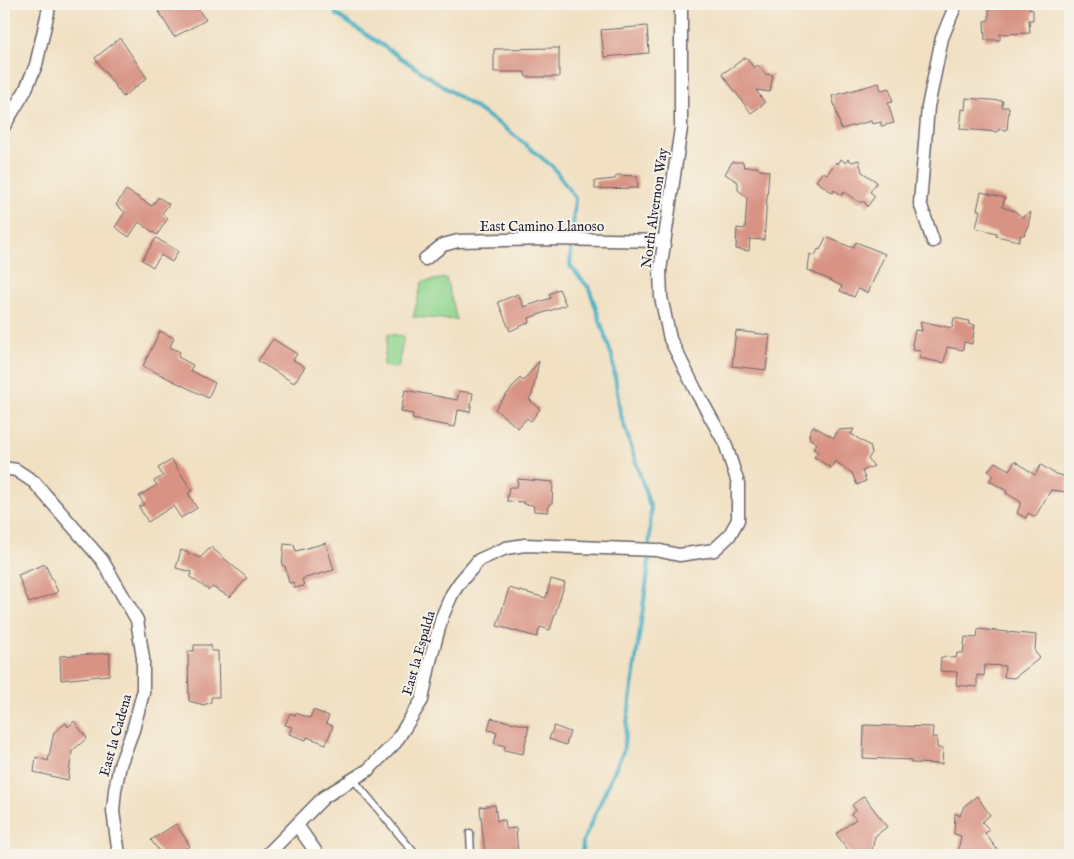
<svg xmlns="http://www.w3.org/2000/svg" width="1074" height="859" viewBox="0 0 1074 859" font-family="'IM FELL English',serif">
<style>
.green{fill:#8fd58f;stroke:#587c65}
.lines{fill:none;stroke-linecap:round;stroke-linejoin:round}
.stream{stroke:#44afc3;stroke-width:4}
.building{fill:#d89384}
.service-casing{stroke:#6a646a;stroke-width:9}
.minor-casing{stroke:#6a646a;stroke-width:15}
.service{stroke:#fff;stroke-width:6}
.minor{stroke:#fff;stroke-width:12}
.labels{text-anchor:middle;stroke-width:4;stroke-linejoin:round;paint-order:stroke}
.street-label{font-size:14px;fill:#22223b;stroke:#f7f3e8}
</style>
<rect width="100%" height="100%" fill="#f7f3e8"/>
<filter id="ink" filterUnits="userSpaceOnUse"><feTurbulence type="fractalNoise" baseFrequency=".02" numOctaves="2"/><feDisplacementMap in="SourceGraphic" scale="10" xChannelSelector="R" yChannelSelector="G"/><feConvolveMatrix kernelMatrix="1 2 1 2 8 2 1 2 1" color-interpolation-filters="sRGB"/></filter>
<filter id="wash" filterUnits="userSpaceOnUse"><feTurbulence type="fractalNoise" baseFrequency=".0096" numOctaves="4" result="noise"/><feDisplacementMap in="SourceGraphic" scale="20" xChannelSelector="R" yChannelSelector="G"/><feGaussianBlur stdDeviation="1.12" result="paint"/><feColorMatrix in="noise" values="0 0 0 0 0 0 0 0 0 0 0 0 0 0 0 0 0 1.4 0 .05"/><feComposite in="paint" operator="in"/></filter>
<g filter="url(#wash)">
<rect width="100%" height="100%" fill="#f1e0c2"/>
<g class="green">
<polygon points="446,278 457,320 413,317 422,282"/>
<polygon points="388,334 404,336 398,368 383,366"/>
</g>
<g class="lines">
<polyline class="stream" points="331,4 337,15 504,127 553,167 575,198 570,266 589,288 612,356 620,412 651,509 648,572 623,752 583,841 582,855"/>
</g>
<g id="blocks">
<g class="building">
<polygon points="168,4 194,4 206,20 174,37 158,10"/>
<polygon points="1029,4 1029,9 1033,10 1033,20 1029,20 1030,33 1000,34 1000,40 985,40 984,21 989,20 989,5"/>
<polygon points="647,26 649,53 604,57 601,30"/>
<polygon points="120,38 147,78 123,97 95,58"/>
<polygon points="559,48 559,77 526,77 525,72 494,72 494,49"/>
<polygon points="746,57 754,68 758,65 765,74 773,75 770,92 756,90 765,103 751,113 722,74"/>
<polygon points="879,83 881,90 889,88 893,102 888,103 894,123 881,126 881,122 872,124 871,121 841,129 832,96"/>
<polygon points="966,98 1003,101 1002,107 1009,107 1007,130 999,129 998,132 960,129 962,109 965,110"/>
<polygon points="841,159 846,163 848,159 852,162 859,160 862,172 877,182 870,192 875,196 867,207 865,202 859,202 844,192 842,195 834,190 833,193 816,181 823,172 827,174 836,162 838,164"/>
<polygon points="732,162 743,162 744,167 758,167 760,170 769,171 764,240 750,239 749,251 736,249 737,228 745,229 747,197 738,190 738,182 725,174"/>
<polygon points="617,175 637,176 638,188 595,189 595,181 615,179"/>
<polygon points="126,190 152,206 158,197 169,204 162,214 168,218 157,235 139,222 129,237 115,227 125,212 116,205"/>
<polygon points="981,192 1005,198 1002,207 1015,211 1022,217 1031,212 1028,227 1027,227 1024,235 1021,235 1019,241 996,236 997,233 976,228 980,210 977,210"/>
<polygon points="826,237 853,248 856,242 885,254 868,293 858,289 854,297 840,291 842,286 808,270 810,254 815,256 818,249 820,250"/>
<polygon points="156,238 178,251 172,262 161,255 153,267 142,260"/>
<polygon points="559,289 566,305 529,318 530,322 510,331 498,302 518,294 524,307 551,298 549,294"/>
<polygon points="954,318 969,321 968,324 975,325 972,344 964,342 963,350 947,347 944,363 919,358 921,351 913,350 914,346 912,345 915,330 922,331 920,321 952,328"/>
<polygon points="160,331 174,338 170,347 180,352 178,357 193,365 190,370 215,383 208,398 143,366"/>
<polygon points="736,331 770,335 766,370 732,366"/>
<polygon points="273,339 297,354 293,360 305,367 294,383 258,361"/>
<polygon points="539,361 532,395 529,399 540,409 531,421 527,418 518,428 495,409 520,378 523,381"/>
<polygon points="405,390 457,400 459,391 473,393 470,412 458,410 455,427 412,419 413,414 401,412"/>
<polygon points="813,426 834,438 838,430 854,429 851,434 870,446 872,453 868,459 874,466 862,471 866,481 857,485 852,473 835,461 831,468 814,457 818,452 813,449 817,443 810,439 809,434"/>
<polygon points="172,460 192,491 188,493 197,508 181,518 173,506 148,522 139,507 144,504 139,496 157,485 154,481 163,476 158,468"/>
<polygon points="1015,461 1035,475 1041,465 1055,474 1068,477 1067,492 1051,490 1035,517 1028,513 1026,518 1017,513 1021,502 1006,493 1007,491 989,481 993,475 988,471 995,462 1009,470"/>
<polygon points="518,479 553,482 552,504 549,504 548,512 534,511 533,505 524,504 524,502 507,501 509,487 517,487"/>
<polygon points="326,543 334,570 302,579 304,586 295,588 293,582 289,583 285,566 282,566 284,544 294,545 296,551"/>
<polygon points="211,547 247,578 230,597 212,587 209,590 190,577 192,572 176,568 181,550 200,558"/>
<polygon points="45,564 58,592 29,603 18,575"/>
<polygon points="551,579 565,583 550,630 540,627 537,637 497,626 509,588 546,598"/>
<polygon points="978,629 1036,635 1035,652 1040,658 1014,678 1004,677 1005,666 985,665 984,676 977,675 977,687 956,685 957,672 940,671 941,657 956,658 957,653 963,653 965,637 977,638"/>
<polygon points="194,645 211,645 211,651 218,651 219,697 211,697 211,702 204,705 189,701 188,651 194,651"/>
<polygon points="110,653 109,675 61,680 60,656"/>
<polygon points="313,710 329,716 326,723 333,726 326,744 307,737 306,740 289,734 292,727 285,725 290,713 296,715 296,713 310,718"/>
<polygon points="491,718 529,726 523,754 504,750 505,746 494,743 497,732 488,730"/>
<polygon points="74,721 87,738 72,751 68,780 34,772 36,757 48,761 54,732 66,723 68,727"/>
<polygon points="864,725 933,727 932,737 937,737 937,748 943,748 942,764 911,763 911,760 863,758"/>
<polygon points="554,726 570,732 566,745 549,739"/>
<polygon points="864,796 887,827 875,836 871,855 849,855 849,851 836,834 856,819 851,814 856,810 852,805"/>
<polygon points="977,796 990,815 982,822 990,830 985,833 1001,855 957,855 961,836 954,834 955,813 960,816 964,806"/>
<polygon points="495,805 497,821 505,820 506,829 516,828 518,855 485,855 480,807"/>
<polygon points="176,824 190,846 185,849 189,855 162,855 151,840"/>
</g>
</g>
</g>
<g filter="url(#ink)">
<use href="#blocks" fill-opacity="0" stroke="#6a646a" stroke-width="1"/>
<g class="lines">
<g class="service-casing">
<g id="service">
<polyline points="353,779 416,855"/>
<polyline points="470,833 471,855"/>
</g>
</g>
<g class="minor-casing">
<g id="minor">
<polyline points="4,126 25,91 36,65 48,12 49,4"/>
<polyline points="933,241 920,203 928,107 942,38 956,4"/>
<polyline points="425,259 443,245 458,241 550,239 664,241"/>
<polyline points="4,468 16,470 34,482 55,506 102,560 137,620 143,658 143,693 133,730 120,765 115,790 113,811 119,855"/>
<polyline points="297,825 318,855"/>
<polyline points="267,855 324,797 368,770 395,743 422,700 430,661 442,617 452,594 460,582 479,560 506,548 525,545 656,550 679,555 714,550 729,536 738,520 738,483 725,443 696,391 670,339 661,297 660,271 681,128 681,4"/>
</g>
</g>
<use href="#service" class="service"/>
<use href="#minor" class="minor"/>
</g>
</g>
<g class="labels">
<g class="street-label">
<text transform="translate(654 208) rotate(-82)" y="5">North Alvernon Way</text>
<text x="542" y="231">East Camino Llanoso</text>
<text transform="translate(418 653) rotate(-74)" y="5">East la Espalda</text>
<text transform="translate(115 735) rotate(-74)" y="5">East la Cadena</text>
</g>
</g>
<rect width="1074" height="859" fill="none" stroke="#f7f3e8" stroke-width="20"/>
</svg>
